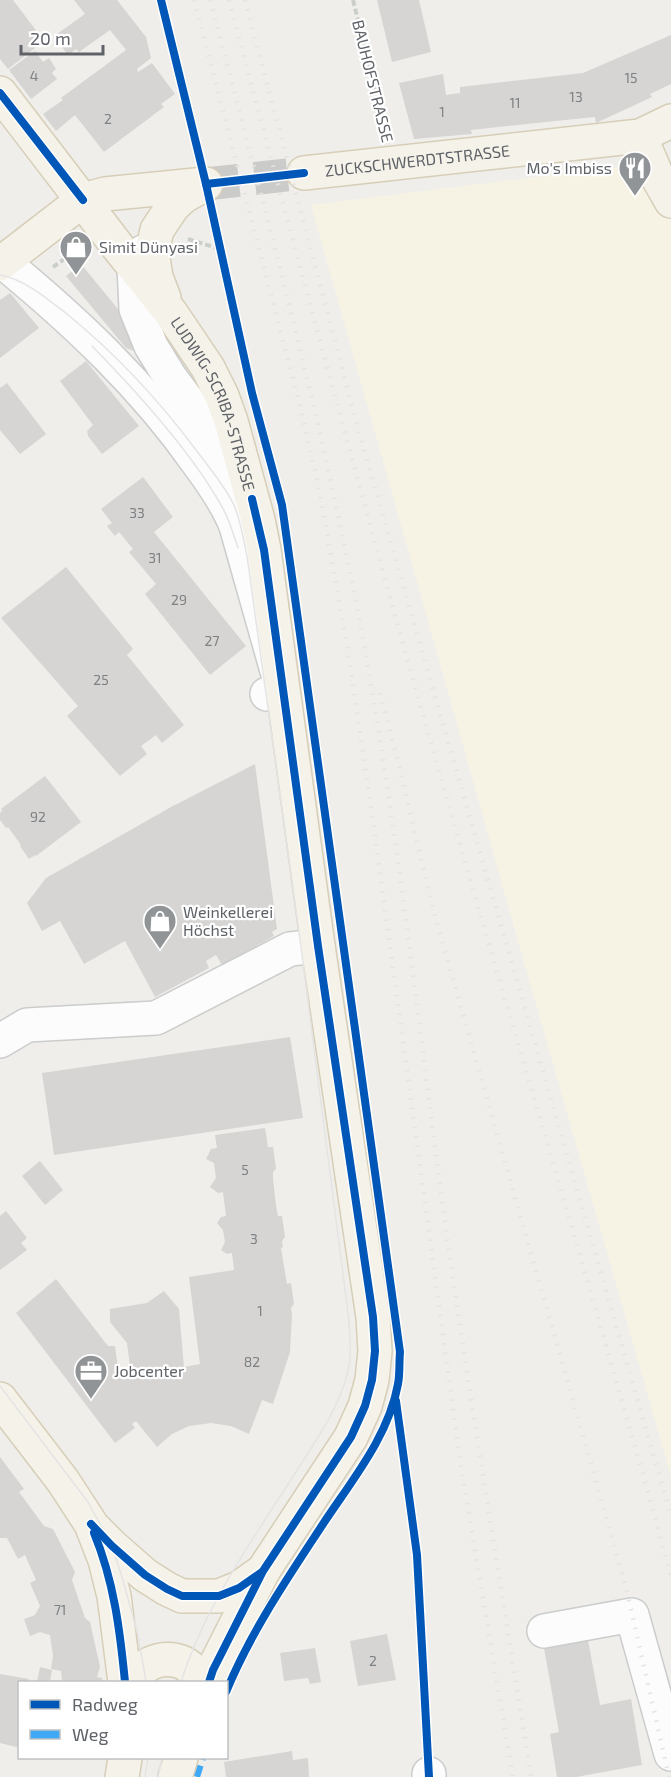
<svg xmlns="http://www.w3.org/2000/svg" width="671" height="1777" viewBox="0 0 671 1777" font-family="'Exo 2',sans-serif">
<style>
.commercial{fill:#f7f3e4}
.building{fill:#d6d5d3}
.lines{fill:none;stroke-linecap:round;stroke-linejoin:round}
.major-tunnel{stroke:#cbcbca;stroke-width:33;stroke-dasharray:33 16;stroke-linecap:butt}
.minor-casing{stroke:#cbcccc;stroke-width:36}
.major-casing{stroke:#d7ceb8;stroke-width:36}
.path{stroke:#cacfcc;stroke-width:4;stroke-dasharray:6 3;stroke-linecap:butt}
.minor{stroke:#fdfcfc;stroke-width:33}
.major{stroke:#f4f2e9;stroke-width:33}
.tram{stroke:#e4e4e4;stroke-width:1.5}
.rail{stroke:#e4e4e4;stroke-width:4.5;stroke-dasharray:1.5 8;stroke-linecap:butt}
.quiet{stroke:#3fa9f5;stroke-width:6;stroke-dasharray:12 6;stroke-linecap:butt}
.cycleway-casing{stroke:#fff;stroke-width:11}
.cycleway{stroke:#0057b8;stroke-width:8}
.labels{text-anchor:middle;stroke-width:4.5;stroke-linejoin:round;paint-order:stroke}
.number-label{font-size:14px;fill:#7e8184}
.street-label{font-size:16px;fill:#5f6368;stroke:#fff}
.poi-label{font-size:16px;fill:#5f6368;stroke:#fff;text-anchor:start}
</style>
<rect width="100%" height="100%" fill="#efeeea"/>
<polygon class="commercial" points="671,166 671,1476 529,980 311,205 618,167 629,189"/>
<g class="building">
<polygon points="0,0 13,0 44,41 8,69 0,59"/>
<polygon points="74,0 117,0 146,37 151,58 137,69 138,72 152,63 175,94 161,104 164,107 104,152 75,115 56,131 43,114 63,100 61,98 126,50 110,30 79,52 76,49 68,55 54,36 85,14"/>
<polygon points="377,0 419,0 431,52 392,62"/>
<polygon points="671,35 671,84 650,94 652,97 596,123 595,117 555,121 471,130 472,134 414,139 399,83 443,74 446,95 460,93 460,87 583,73"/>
<polygon points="35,51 43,62 49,58 56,69 52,73 57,79 31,99 9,70"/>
<polygon points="81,264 122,314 136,349 134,351 126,348 66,276"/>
<polygon points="10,293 39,328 0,358 0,300"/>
<polygon points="86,361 139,426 102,454 88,436 87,431 93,425 60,381"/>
<polygon points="7,383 46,434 20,454 0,430 0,388"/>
<polygon points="143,477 173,517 154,532 246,646 210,675 145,594 156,584 129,552 133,549 119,532 115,536 107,526 112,523 101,509"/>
<polygon points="66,567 133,649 127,655 184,725 162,743 156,735 141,746 147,754 120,776 67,716 78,706 1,618"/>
<polygon points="255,764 277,929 272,932 274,936 222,965 216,955 206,961 209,968 155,997 125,941 84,964 60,921 42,931 27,903 46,878 171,807"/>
<polygon points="45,776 81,822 36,856 35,855 29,859 20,846 21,845 8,827 6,828 0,820 0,813 2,811 1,809"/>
<polygon points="290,1037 303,1118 54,1155 42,1073"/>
<polygon points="265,1128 268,1147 273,1147 276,1169 273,1172 273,1179 276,1206 278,1216 282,1216 285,1237 282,1241 283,1247 281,1248 287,1284 291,1283 294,1304 291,1308 292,1315 290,1352 273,1404 262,1400 249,1434 231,1426 211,1423 189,1426 172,1434 157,1447 136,1421 132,1424 135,1428 115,1443 16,1313 56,1279 108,1346 115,1346 119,1376 131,1374 127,1343 110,1322 110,1309 147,1303 164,1291 179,1309 184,1367 200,1364 189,1277 234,1270 232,1253 227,1254 221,1250 225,1242 223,1230 217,1223 221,1217 226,1216 223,1192 218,1193 210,1187 216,1178 214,1163 206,1159 211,1149 217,1148 215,1135"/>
<polygon points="40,1161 63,1190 45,1205 22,1176"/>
<polygon points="6,1211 27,1238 21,1243 27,1250 0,1270 0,1216"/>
<polygon points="0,1457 24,1489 19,1492 44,1526 53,1529 75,1572 72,1580 85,1618 90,1622 100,1667 97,1677 102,1678 102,1682 62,1682 61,1671 51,1669 53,1656 50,1635 40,1632 30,1636 24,1619 35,1615 40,1606 30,1583 36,1580 25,1555 18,1559 7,1538 0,1538"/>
<polygon points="387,1634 396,1680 358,1686 350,1641"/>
<polygon points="588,1640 600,1705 631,1699 642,1765 576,1777 557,1777 550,1734 559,1732 544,1648"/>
<polygon points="315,1648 321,1682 310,1684 308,1678 284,1681 280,1653"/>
<polygon points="40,1667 52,1670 50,1682 37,1682"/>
<polygon points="0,1674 29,1679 28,1682 20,1682 20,1748 0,1743"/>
<polygon points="292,1751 293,1760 308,1758 309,1777 226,1777 224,1762"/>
</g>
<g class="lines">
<polyline class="major-tunnel" points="206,184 304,173"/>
<g class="minor-casing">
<g id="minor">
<polyline points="143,252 134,267 136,309 151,346 170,377 231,459 243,482"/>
<path d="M3 262C75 321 144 386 198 463 213 483 227 503 236 526L283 692 267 694"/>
<polyline points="0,1041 27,1025 156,1018 290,949 318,946"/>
<polyline points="544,1631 632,1615 671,1754"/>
<polyline points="429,1774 429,1777"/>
</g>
</g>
<g class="major-casing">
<g id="major">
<path id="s1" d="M0 93 118 247 171 313 208 368 222 396 231 421 258 520 264 550 318 946 373 1317 375 1351 372 1380 365 1406 351 1437 263 1571 213 1670 209 1682"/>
<polyline points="640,136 658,178 671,201"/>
<path id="s2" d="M304 173 640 136 671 121"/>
<polyline points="0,264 83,200 105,194 206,184"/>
<polyline points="164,298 156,277 153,258 153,247 157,230 173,206 184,196 204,185"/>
<polyline points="0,1399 63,1481 91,1524 105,1560 114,1596 125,1682"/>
<polyline points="96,1530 112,1546 145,1575 167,1589 182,1596 219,1596 239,1588 263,1571"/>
<path d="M130 1682C134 1678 138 1672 143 1668 162 1653 193 1658 199 1682"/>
<polyline points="122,1777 125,1758"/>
<polyline points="175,1777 181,1758"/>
</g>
</g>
<g class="path">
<polyline points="353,0 387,135"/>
<polyline points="213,215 249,378"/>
<polyline points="188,239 220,249"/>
<polyline points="53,267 81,247"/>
<polyline points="397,1411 417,1555 427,1746"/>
</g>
<use href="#minor" class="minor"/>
<use href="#major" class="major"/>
<g class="tram">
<path d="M0 275C26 280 46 298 67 314 116 354 158 399 196 450 209 467 223 484 233 503 241 520 243 538 247 556L301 947 349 1321C350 1339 352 1357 347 1375 337 1412 314 1443 294 1475 252 1540 204 1608 181 1682"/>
<path d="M92 346C136 391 190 450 221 505 229 518 233 533 238 548"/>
<polyline points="0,1386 88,1502 112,1546 122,1577 138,1635 146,1682"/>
<polyline points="145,1777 148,1758"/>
<polyline points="158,1777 162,1758"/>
</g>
<g class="rail">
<polyline points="194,0 300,406 318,483 347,646 371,807 461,1467 513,1777"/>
<path d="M210 0C270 228 332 456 372 690 404 881 424 1074 451 1265 476 1436 504 1607 531 1777"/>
<path d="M229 0C298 260 367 519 441 778 517 1044 598 1309 671 1576"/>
<polyline points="245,0 359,432 671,1516"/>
<polyline points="380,693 396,754 435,916 626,1587 669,1777"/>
</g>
<polyline class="quiet" points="197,1777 203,1758"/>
<g class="cycleway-casing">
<g id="cycleway">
<path d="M161 0 206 184 252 393 282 505 400 1352C399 1363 400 1374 398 1384 389 1435 353 1479 325 1521 289 1576 251 1631 226 1692"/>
<polyline points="0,93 83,200"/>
<polyline points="206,184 304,173"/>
<polyline points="396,1401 417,1555 429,1777"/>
<polyline points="91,1524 112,1546 145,1575 167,1589 182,1596 219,1596 239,1588 262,1572"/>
<path d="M94 1533C114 1581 120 1631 125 1682"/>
<polyline points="209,1682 213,1670 263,1571 351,1437 365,1406 372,1380 375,1351 373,1317 318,946 264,550 252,499"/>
</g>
</g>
<use href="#cycleway" class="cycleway"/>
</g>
<defs>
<g id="restaurant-pin" transform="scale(1.725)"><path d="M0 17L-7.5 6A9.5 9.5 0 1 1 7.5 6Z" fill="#919496" stroke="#fff"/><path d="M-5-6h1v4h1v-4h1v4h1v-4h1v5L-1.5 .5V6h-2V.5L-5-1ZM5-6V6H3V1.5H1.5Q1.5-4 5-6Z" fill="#fff"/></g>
<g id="shop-pin" transform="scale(1.725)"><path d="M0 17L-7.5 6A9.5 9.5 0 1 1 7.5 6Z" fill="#919496" stroke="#fff"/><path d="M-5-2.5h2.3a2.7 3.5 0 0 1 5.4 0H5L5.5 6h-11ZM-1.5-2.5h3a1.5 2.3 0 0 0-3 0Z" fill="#fff"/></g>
<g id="office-pin" transform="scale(1.725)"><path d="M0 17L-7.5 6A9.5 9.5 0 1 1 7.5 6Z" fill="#919496" stroke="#fff"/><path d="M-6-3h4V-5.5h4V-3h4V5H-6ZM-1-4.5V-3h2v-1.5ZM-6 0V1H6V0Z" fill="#fff"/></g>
</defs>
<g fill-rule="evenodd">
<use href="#restaurant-pin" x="635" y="168"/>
<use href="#shop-pin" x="76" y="247"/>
<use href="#shop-pin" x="160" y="921"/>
<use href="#office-pin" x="91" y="1371"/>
</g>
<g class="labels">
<g class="number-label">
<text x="34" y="81">4</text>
<text x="631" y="83">15</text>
<text x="576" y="102">13</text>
<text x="515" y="108">11</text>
<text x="442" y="117">1</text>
<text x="108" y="124">2</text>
<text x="137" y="518">33</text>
<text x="155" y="563">31</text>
<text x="179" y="605">29</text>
<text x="212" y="646">27</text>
<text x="101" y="685">25</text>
<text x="38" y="822">92</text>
<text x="245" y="1175">5</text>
<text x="254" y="1244">3</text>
<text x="260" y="1316">1</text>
<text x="252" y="1367">82</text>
<text x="60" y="1615">71</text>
<text x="373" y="1666">2</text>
</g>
<g class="street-label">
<text transform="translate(373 81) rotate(76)" y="6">BAUHOFSTRASSE</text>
<text dy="6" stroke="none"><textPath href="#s2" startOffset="114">ZUCKSCHWERDTSTRASSE</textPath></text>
<text dy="6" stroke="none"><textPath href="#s1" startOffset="380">LUDWIG-SCRIBA-STRASSE</textPath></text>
</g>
<g class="poi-label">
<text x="612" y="174" text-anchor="end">Mo's Imbiss</text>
<text x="99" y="253">Simit Dünyasi</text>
<text x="183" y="918">Weinkellerei<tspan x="183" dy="18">Höchst</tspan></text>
<text x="114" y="1377">Jobcenter</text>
</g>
</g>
<rect x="18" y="1681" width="210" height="78" fill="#ffffff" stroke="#bfc1c3" stroke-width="1.5"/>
<rect x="30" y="1700" width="30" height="9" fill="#0057b8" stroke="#bfc1c3" stroke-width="1.5"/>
<text x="72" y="1711" font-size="18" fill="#5f6368">Radweg</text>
<rect x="30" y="1730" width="30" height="9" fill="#3fa9f5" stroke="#bfc1c3" stroke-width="1.5"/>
<text x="72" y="1741" font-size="18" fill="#5f6368">Weg</text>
<path d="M21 45v9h82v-9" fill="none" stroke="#5f6368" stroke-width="3"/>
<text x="30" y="45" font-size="18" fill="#5f6368" stroke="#ffffff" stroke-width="4.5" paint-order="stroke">20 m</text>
</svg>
